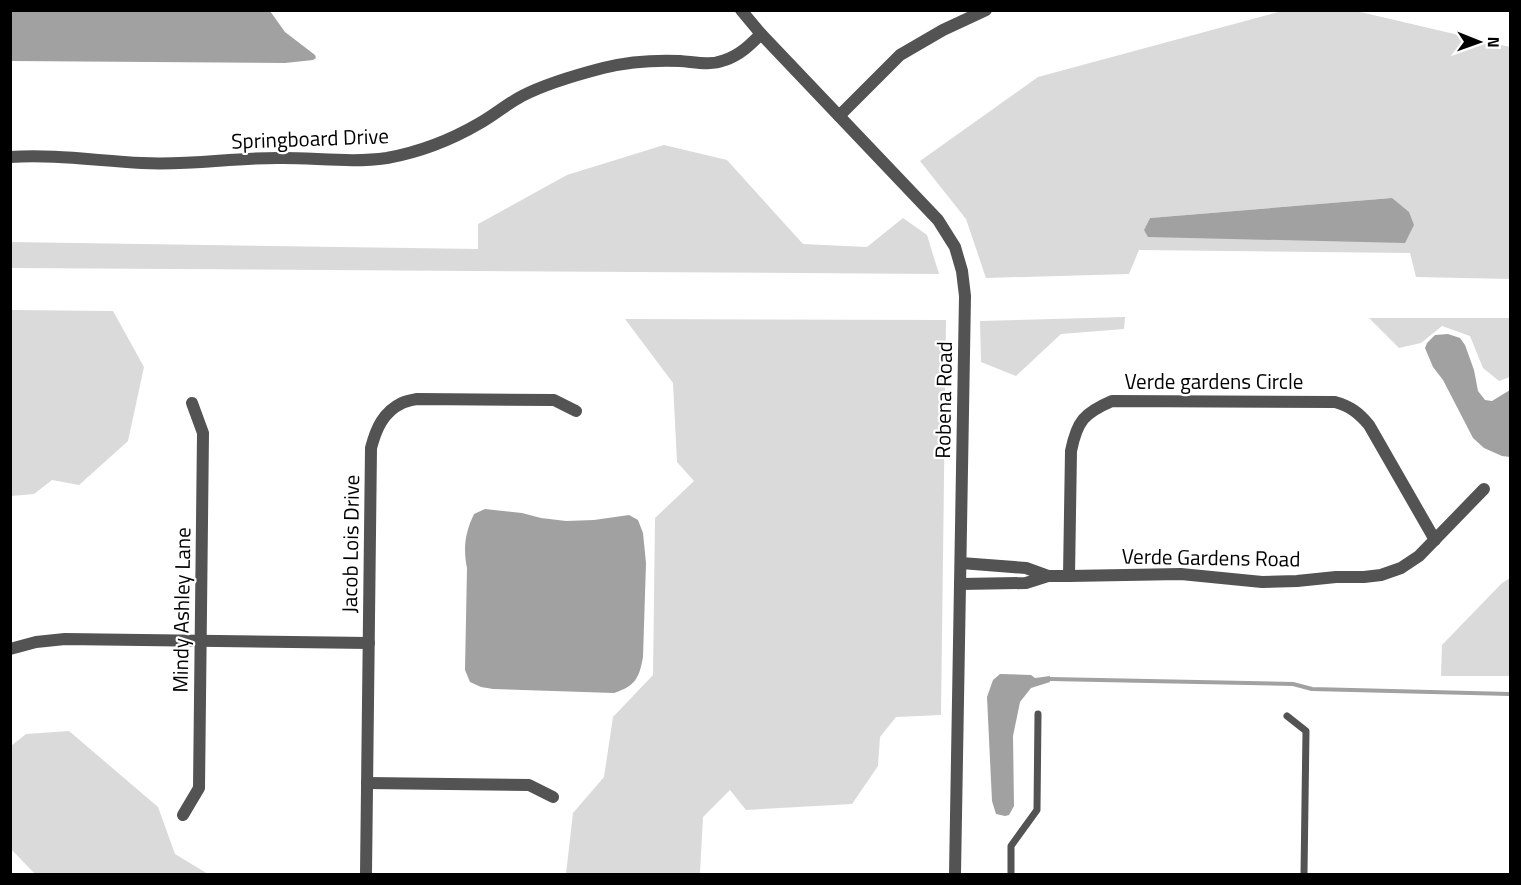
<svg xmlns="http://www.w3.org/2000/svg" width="1521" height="885" viewBox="0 0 1521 885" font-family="'Titillium Web',sans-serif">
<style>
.green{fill:#dadada;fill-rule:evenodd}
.water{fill:#a1a1a1}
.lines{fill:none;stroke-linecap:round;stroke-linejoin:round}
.stream{stroke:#a1a1a1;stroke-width:4}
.service{stroke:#535353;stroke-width:7}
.minor{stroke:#535353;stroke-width:12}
.labels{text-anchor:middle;stroke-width:4.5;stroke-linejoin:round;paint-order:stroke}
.street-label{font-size:21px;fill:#000;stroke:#fff}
</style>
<rect width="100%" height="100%" fill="#fff"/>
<g class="green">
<path d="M1282 11H1356L1510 47V279L1416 277 1410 253 1139 250 1129 274 986 278 966 219 920 161 1038 77ZM1392 198 1144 230 1150 218Z"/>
<polygon points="664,145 727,160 803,244 867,247 903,218 927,235 939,274 11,268 11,242 478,249 478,224 567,175"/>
<polygon points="11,310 113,311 144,367 128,441 79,485 52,480 34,494 11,496"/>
<polygon points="1125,317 1124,329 1061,334 1016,376 981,362 980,321"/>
<polygon points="1369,318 1510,318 1510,377 1499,381 1483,368 1470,336 1442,326 1421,343 1399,348"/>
<polygon points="625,319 946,320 941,715 896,717 880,737 878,766 852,804 746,810 730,790 703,817 700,873 725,874 566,874 573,813 604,777 613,717 653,675 655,518 694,481 677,462 673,383"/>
<polygon points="1510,578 1510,676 1441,676 1442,645 1502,583"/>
<polygon points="69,731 158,807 175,854 208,874 35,874 11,849 11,746 26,734"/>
</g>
<g class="water">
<polygon points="11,10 270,11 285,32 315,55 316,58 313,60 285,63 11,61"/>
<polygon points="1392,198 1409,212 1414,225 1405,243 1148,237 1144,230 1150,218"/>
<polygon points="1448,334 1460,338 1465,345 1474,370 1478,391 1485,400 1492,401 1510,390 1510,457 1502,456 1484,448 1473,438 1443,380 1433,367 1425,348 1427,343 1435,335"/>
<path d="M485 509 522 513 541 518 566 521 594 520 629 515 638 520 643 533 646 563 643 657C639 679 635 686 614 693L493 689 481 687 470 682 465 670 467 568C463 548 465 533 474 514Z"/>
<polygon points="1000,674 1031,675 1035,678 1050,676 1050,682 1031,688 1020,702 1013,736 1014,806 1009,815 1005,816 996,814 992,801 987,697 993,680"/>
</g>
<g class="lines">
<polyline class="stream" points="1050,679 1293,684 1312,689 1510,694"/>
<g class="service">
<polyline points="1287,716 1306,731 1304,874"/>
<polyline points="1011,874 1011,846 1037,810 1038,714"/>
</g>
<g class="minor">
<polyline points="741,10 761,34 938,220 955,247 962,271 965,296 955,874"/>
<polyline points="839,116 900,55 943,30 986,10"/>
<path d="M10 157C55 154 98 161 142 163 189 166 236 157 283 158 317 158 353 163 387 158 420 152 451 140 480 123 494 115 507 104 522 96 547 83 576 75 603 68 627 62 655 60 680 61 695 62 710 66 725 60 740 55 750 45 761 34"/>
<polyline points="961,563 1026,568 1048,576"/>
<path d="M1069 576 1071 451C1077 421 1084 413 1112 401L1335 402C1350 406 1359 413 1369 425L1435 540"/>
<polyline points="960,584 1026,583 1048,576 1069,576 1181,574 1262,582 1297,581 1336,577 1364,577 1381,575 1401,568 1419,556 1484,489"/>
<polyline points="10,649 36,642 65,639 369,643"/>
<polyline points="367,783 529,785 553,797"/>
<polyline points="183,815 199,788 203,433 192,403"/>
<path d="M366 874 371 448C376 429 383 412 402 403 406 401 412 400 417 399L554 400 576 411"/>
</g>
</g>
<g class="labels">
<g class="street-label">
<text transform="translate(310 139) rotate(-2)" y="7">Springboard Drive</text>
<text x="1214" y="389">Verde gardens Circle</text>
<text transform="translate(944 400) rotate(-89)" y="7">Robena Road</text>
<text transform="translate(351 544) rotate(-89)" y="7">Jacob Lois Drive</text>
<text transform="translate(1211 558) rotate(1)" y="7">Verde Gardens Road</text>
<text transform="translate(182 610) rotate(-89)" y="7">Mindy Ashley Lane</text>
</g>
</g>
<rect width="1521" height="885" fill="none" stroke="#000000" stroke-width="24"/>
<g transform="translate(1479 42) rotate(91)" stroke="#ffffff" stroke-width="4.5" paint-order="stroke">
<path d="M0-4.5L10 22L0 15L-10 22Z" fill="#000000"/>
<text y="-9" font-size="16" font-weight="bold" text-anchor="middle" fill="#000000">N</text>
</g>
</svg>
